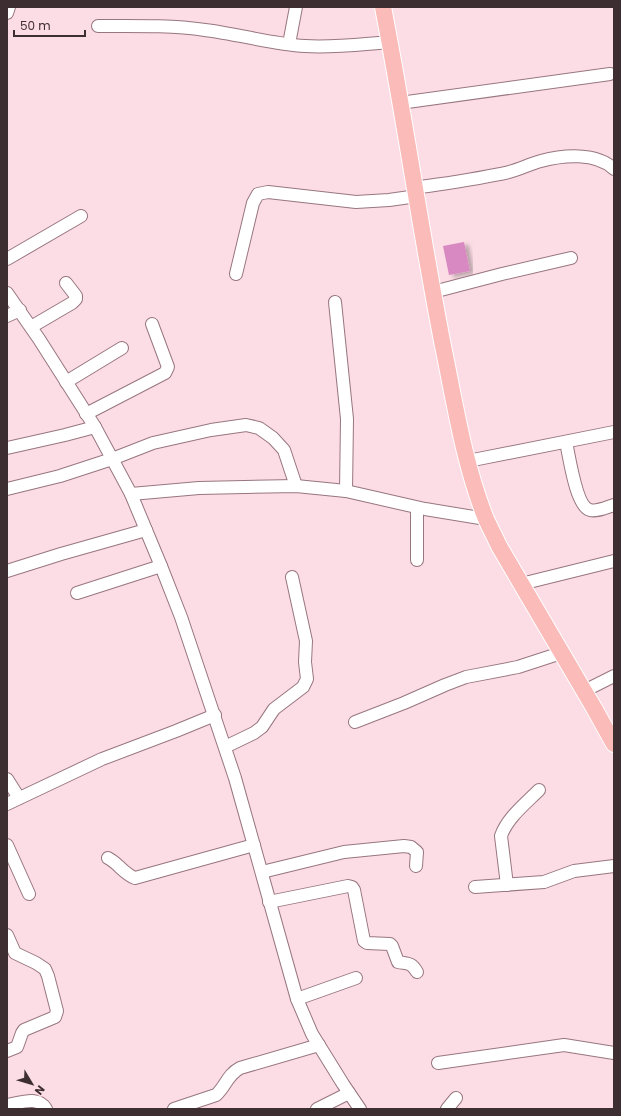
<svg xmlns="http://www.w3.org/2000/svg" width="621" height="1116" viewBox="0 0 621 1116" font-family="Poppins,sans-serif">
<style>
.building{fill:#d889c2;filter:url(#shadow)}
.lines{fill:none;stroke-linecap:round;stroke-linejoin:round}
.minor-casing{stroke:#98767f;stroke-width:14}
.major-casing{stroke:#fff;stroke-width:18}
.minor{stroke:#fff;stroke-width:12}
.major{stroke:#fabbb9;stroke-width:16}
</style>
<defs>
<filter id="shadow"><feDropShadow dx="4.5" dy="2.5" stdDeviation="2" flood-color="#0004"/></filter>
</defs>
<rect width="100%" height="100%" fill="#fcdde5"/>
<polygon class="building" points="464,242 470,271 449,275 443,246"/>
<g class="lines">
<g class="minor-casing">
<g id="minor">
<polyline points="7,13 9,7"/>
<path d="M98 26C134 26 170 25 205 30 238 34 271 44 305 46 333 48 362 44 390 42"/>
<polyline points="289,44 296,7"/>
<polyline points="400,103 610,74"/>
<path d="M415 188C447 183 478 179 509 172 520 169 530 164 541 161 563 155 596 152 614 169"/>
<polyline points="7,259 81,216"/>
<polyline points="236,274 253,203 258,194 268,192 356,202 389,200 417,196"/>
<polyline points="433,292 502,274 571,258"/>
<polyline points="7,293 39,339 95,427 131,494 161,566 181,617 235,778 297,999 312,1034 343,1084 360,1109"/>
<polyline points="335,302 347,419 346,491"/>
<polyline points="7,316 20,310"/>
<polyline points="31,327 72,303 76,299 76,296 66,283"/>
<polyline points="66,382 122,348"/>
<polyline points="86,414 165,373 168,367 152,324"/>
<path d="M566 442C569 455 576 507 590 510 597 512 607 507 614 505"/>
<polyline points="7,448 65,435 95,427"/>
<polyline points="468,461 614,432"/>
<polyline points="7,489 60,476 112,459 153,443 211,430 246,425 259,428 273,438 284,450 296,486"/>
<polyline points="131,494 199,488 296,486 346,491 425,509 486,519"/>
<polyline points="417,560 417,508"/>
<polyline points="7,571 61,554 146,530"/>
<polyline points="521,584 614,561"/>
<polyline points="77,593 161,566"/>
<polyline points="584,691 614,676"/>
<polyline points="355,722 404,703 445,685 466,677 518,667 561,653"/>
<polyline points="225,747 254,733 262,727 274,709 303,687 307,679 305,662 306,641 292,577"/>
<polyline points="7,779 19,798"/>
<polyline points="7,804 102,759 176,731 215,715"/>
<polyline points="7,845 29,894"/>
<path d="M108 858C118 863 124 874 135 878L254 845"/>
<polyline points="262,872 344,852 404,846 411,847 417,852 416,866"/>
<path d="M507 885 501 836C507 818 526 803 539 790"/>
<polyline points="475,887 544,882 574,871 614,866"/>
<path d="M269 902 348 886 352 887 354 890 364 941 367 943 390 944 392 946 398 962C408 964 411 962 417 972"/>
<polyline points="7,935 15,953 36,963 45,969 48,976 57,1011 55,1017 24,1030 22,1033 17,1047 7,1051"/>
<polyline points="297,999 356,978"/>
<polyline points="438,1063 564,1045 614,1053"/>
<path d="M7 1105C20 1103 38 1095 46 1109"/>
<path d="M174 1109 216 1095C226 1086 227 1075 240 1068L319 1045"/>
<polyline points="317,1109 349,1093"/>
<polyline points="447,1109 456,1098"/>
</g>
</g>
<g class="major-casing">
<path id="major" d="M383 7C405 120 421 234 443 346 455 404 464 464 486 519 490 528 495 537 499 546L594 708 614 744"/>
</g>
<use href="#minor" class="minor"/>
<use href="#major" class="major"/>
</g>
<rect width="621" height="1116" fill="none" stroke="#3d2e32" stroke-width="16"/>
<g transform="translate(32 1084) rotate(128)" stroke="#fcdde5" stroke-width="3" paint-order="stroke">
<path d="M0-3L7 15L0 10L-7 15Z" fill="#3d2e32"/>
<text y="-6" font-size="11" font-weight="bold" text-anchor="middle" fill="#3d2e32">N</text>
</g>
<path d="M14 30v6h71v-6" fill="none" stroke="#3d2e32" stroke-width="2"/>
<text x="20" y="30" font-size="12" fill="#3d2e32" stroke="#fcdde5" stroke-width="3" paint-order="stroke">50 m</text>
</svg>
